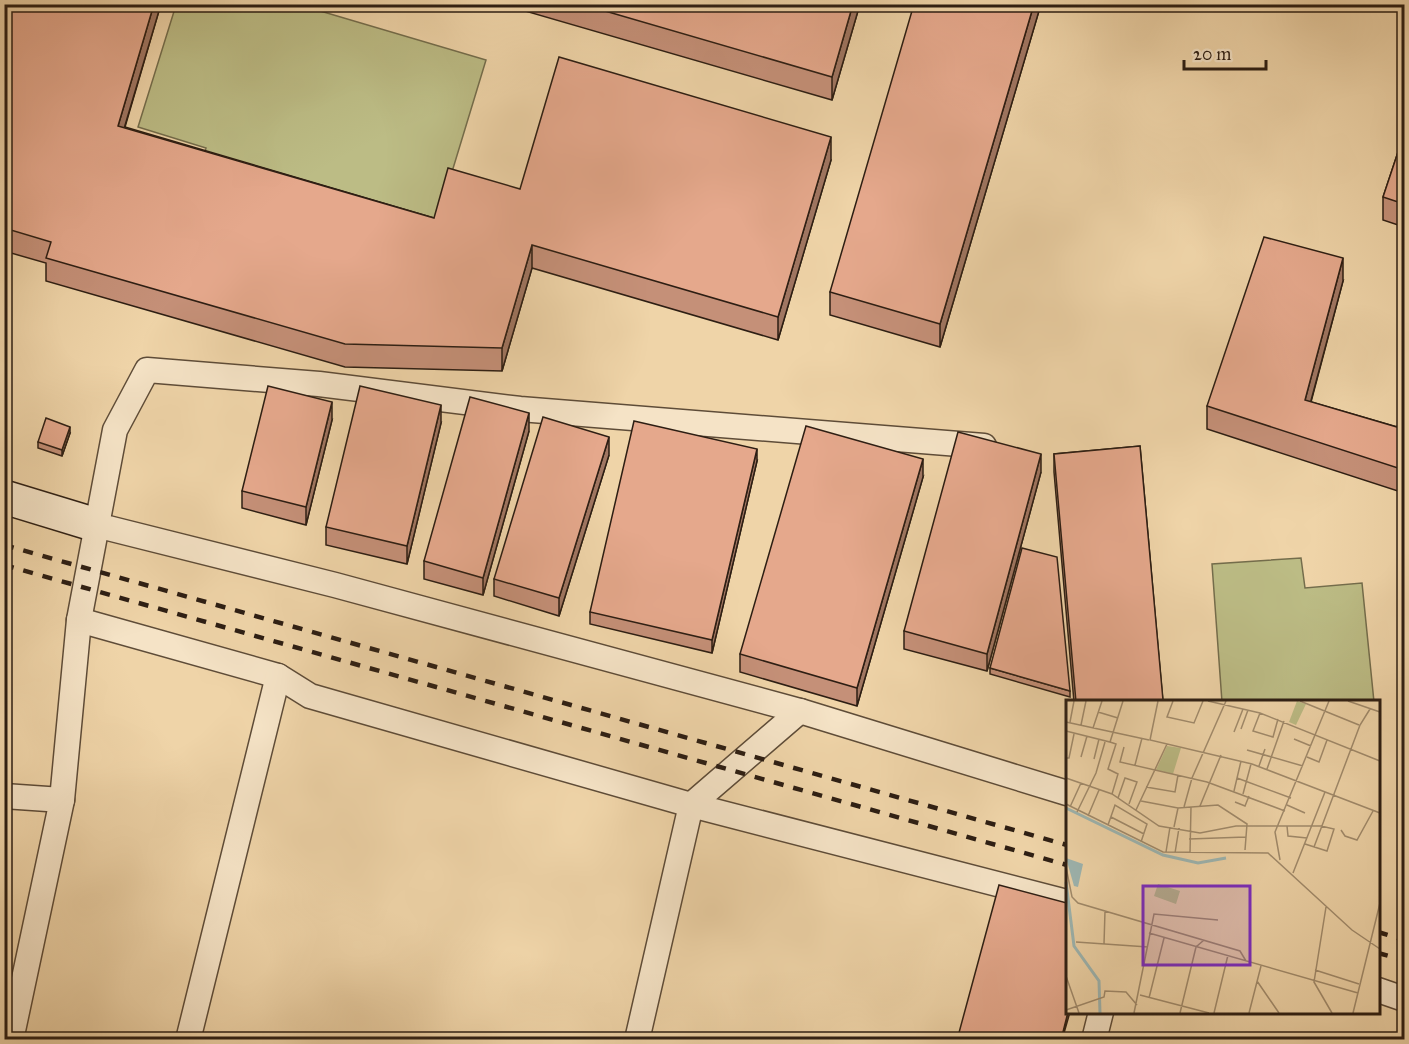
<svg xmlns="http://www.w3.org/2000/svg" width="1409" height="1044" viewBox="0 0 1409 1044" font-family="'IM FELL Great Primer',serif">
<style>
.green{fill:#bcbc85;stroke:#746d4c;stroke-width:1.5}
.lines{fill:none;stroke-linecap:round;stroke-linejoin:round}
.street-casing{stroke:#5e4c38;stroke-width:27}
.secondary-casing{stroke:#2d1e13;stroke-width:36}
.street{stroke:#f5e3c6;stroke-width:24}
.secondary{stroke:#f5e3c6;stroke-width:33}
.rail{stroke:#2d1e13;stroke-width:4.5;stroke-dasharray:10 10;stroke-linecap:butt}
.wall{fill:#c59078;stroke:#2d1e13;stroke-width:1.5}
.shaded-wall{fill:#a07662;stroke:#2d1e13;stroke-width:1.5}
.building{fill:#e5a88c;stroke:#2d1e13;stroke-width:1.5}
.inset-river{fill:none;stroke:#9db6b2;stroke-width:3}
.inset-road{fill:none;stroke:#a18b6c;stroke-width:1.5}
.view{fill:#7b2cbf;fill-opacity:0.15;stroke:#7b2cbf;stroke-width:3}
.inset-edge{fill:none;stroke:#2d1e13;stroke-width:3}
</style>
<rect width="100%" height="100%" fill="#efd4a8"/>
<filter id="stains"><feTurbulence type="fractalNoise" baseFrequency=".00333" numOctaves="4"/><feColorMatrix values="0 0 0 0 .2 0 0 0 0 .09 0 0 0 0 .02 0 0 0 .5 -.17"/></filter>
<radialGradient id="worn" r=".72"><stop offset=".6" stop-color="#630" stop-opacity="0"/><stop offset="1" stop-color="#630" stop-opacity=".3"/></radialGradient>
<g class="green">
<polygon points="176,5 300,5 486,60 434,231 202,162 206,148 138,127"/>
<polygon points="1301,558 1305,588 1362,583 1374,702 1222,702 1212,564"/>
</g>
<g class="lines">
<g class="street-casing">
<g id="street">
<polyline points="96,525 335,585 800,711 1067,793"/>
<polyline points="79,620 278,676 310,696 691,805 1067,902"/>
<polyline points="4,796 62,800"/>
<polyline points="1378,990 1404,999"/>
<polyline points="11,1040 62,800 79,620 115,430 147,370 319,384 520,409 984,446"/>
<polyline points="188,1040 278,676"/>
<polyline points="637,1040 691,805 800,711"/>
<polyline points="1094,1040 1101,1012"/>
</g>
</g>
<g class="secondary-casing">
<polyline id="secondary" points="4,497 96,525"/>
</g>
<use href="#street" class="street"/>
<use href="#secondary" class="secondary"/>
<g class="rail">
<polyline points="4,545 1067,845"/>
<polyline points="4,565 1067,865"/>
<polyline points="1378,932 1404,940"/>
<polyline points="1378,953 1404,960"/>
</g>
</g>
<g class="wall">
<polygon points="4,4 161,4 125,127 434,218 520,189 831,160 778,340 532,268 502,371 345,367 46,281 46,263 4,251"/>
<polygon points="371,4 397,4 395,11"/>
<polygon points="501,4 860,4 832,100"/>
<polygon points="1041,4 940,347 830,315 830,292"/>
<polygon points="1404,134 1404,227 1383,220 1383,197"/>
<polygon points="1343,281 1311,402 1397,427 1404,408 1404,493 1207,429 1207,406"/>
<polygon points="332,420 306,525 242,508 242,491"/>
<polygon points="441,423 407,564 326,545 326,527"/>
<polygon points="529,431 483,595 424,579 424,561"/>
<polygon points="70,433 62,456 38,448 38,442"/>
<polygon points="1140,446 1163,702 1074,702 1054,472 1054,454"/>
<polygon points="609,455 559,616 494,596 494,579"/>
<polygon points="757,461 712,653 590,624 590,612"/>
<polygon points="1041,472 987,671 904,649 904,631"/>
<polygon points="923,477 857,706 740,672 740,654"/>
<polygon points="990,668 1070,691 1070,697 990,674"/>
</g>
<g class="shaded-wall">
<polygon points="154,4 161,4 118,149 118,126"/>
<polygon points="853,4 860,4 832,100 832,77"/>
<polygon points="1034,4 1041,4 940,347 940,324"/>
<polygon points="831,137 831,160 778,340 778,317"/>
<polygon points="532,245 532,268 502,371 502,348"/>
<polygon points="1343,258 1343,281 1305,423 1305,400"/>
<polygon points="332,402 332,420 306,525 306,507"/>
<polygon points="441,405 441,423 407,564 407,546"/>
<polygon points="529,413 529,431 483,595 483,578"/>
<polygon points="70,427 70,433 62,456 62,450"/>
<polygon points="609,437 609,455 559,616 559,598"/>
<polygon points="757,449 757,461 712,653 712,640"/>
<polygon points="1041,454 1041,472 987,671 987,654"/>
<polygon points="923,459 923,477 857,706 857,688"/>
<polygon points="1068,1012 1070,1012 1062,1040 1061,1040"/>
</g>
<g class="building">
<polygon points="4,4 154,4 118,126 434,218 448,168 520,189 559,57 831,137 778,317 532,245 502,348 345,344 46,258 51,242 4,228"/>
<polygon points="581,4 853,4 832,77"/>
<polygon points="914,4 1034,4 940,324 830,292"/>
<polygon points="1404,134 1404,204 1383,197"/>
<polygon points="1264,237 1343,258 1305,400 1397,427 1404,408 1404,470 1207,406"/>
<polygon points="268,386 332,402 306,507 242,491"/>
<polygon points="360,386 441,405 407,546 326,527"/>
<polygon points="470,397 529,413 483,578 424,561"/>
<polygon points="543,417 609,437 559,598 494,579"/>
<polygon points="46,418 70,427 62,450 38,442"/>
<polygon points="634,421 757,449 712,640 590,612"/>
<polygon points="806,426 923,459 857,688 740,654"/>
<polygon points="958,432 1041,454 987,654 904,631"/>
<polygon points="1140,446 1163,700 1137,702 1076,702 1054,454"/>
<polygon points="1022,548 1057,557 1070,691 990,668"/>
<polygon points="999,885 1067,903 1067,1012 1068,1012 1061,1040 957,1040"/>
</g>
<g transform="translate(1066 700)">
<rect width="314" height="314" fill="#efd4a8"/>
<path d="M231 1 240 4 230 25 223 22ZM101 46 115 48 107 74 90 70ZM92 184 114 191 110 204 88 196Z" fill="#bcbc85"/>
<path d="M0 158 17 164 12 187 8 186Z" fill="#9db6b2"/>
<path class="inset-river" d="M0 108 97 155 132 163 160 158M0 182 8 246 33 281 34 313"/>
<path class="inset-road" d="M92 1 84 40 186 64 314 113M107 1 101 17 128 23 137 1M142 1 194 13 314 61M234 1 293 25M282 1 314 12M32 12 52 18M194 13 187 31 207 37 212 19M0 22 83 40M4 22 8 1M15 25 20 1M27 28 36 1M175 29 182 10M0 31 44 42 57 1M168 32 177 9M228 39 245 46M44 42 50 44 42 69 52 74 46 94M58 47 54 62 141 82 219 111M181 50 237 66M15 57 21 36M241 57 253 62 261 40M0 58H3L8 34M28 59 33 39M69 65 76 38M193 66 199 49M201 69 218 21M0 78 46 94 93 126 134 133 170 126H255L268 129 261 151 239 144M171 78 225 98M80 87 109 92 112 75M168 91 175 61M177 94 185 64M52 98 59 78 71 82 63 104M75 101 112 108 152 105 181 124 179 150M169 102 179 106 183 96M0 104 97 152 202 153 286 230 314 249M221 105 239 113M134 106 155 55M4 107 15 83M118 107 126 78 160 1M70 110 101 44M11 112 30 73 39 42M22 116 33 90M45 117 78 134M42 125 49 105 81 124 75 142M221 126 222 136 241 138M108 127 112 108M275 130 279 136 291 140 307 111M123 139 180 137M248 147 294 25 304 9M100 152 104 127M109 153 113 128M124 153 125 107M214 160 209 132 263 1M0 167 6 197 12 203 174 251 180 261M227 173 259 92M260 207 248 282 266 313M83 233 292 293M10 242 82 247M38 244 39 211M249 270 293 284M0 276 13 313M191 281 213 313M74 295 143 313M83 298 98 238M0 310 38 297 39 291 60 292 71 305M68 313 88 214 152 220M114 313 130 247 138 240M148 313 162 255M183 313 195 266M287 313 314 203"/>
<path class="view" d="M77 186H184V265H77Z"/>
<rect width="314" height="314" class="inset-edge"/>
</g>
<rect width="1409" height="1044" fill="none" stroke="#efd4a8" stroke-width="24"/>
<rect x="6" y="6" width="1397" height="1032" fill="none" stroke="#2d1e13" stroke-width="3"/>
<rect x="12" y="12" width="1385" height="1020" fill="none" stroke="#2d1e13" stroke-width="1.5"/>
<path d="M1184 60v9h82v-9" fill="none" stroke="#2d1e13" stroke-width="3"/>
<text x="1193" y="60" font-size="18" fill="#2d1e13" stroke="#f5e3c6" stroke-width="4.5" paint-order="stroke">20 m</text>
<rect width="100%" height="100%" filter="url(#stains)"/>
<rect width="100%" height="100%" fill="url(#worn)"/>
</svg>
